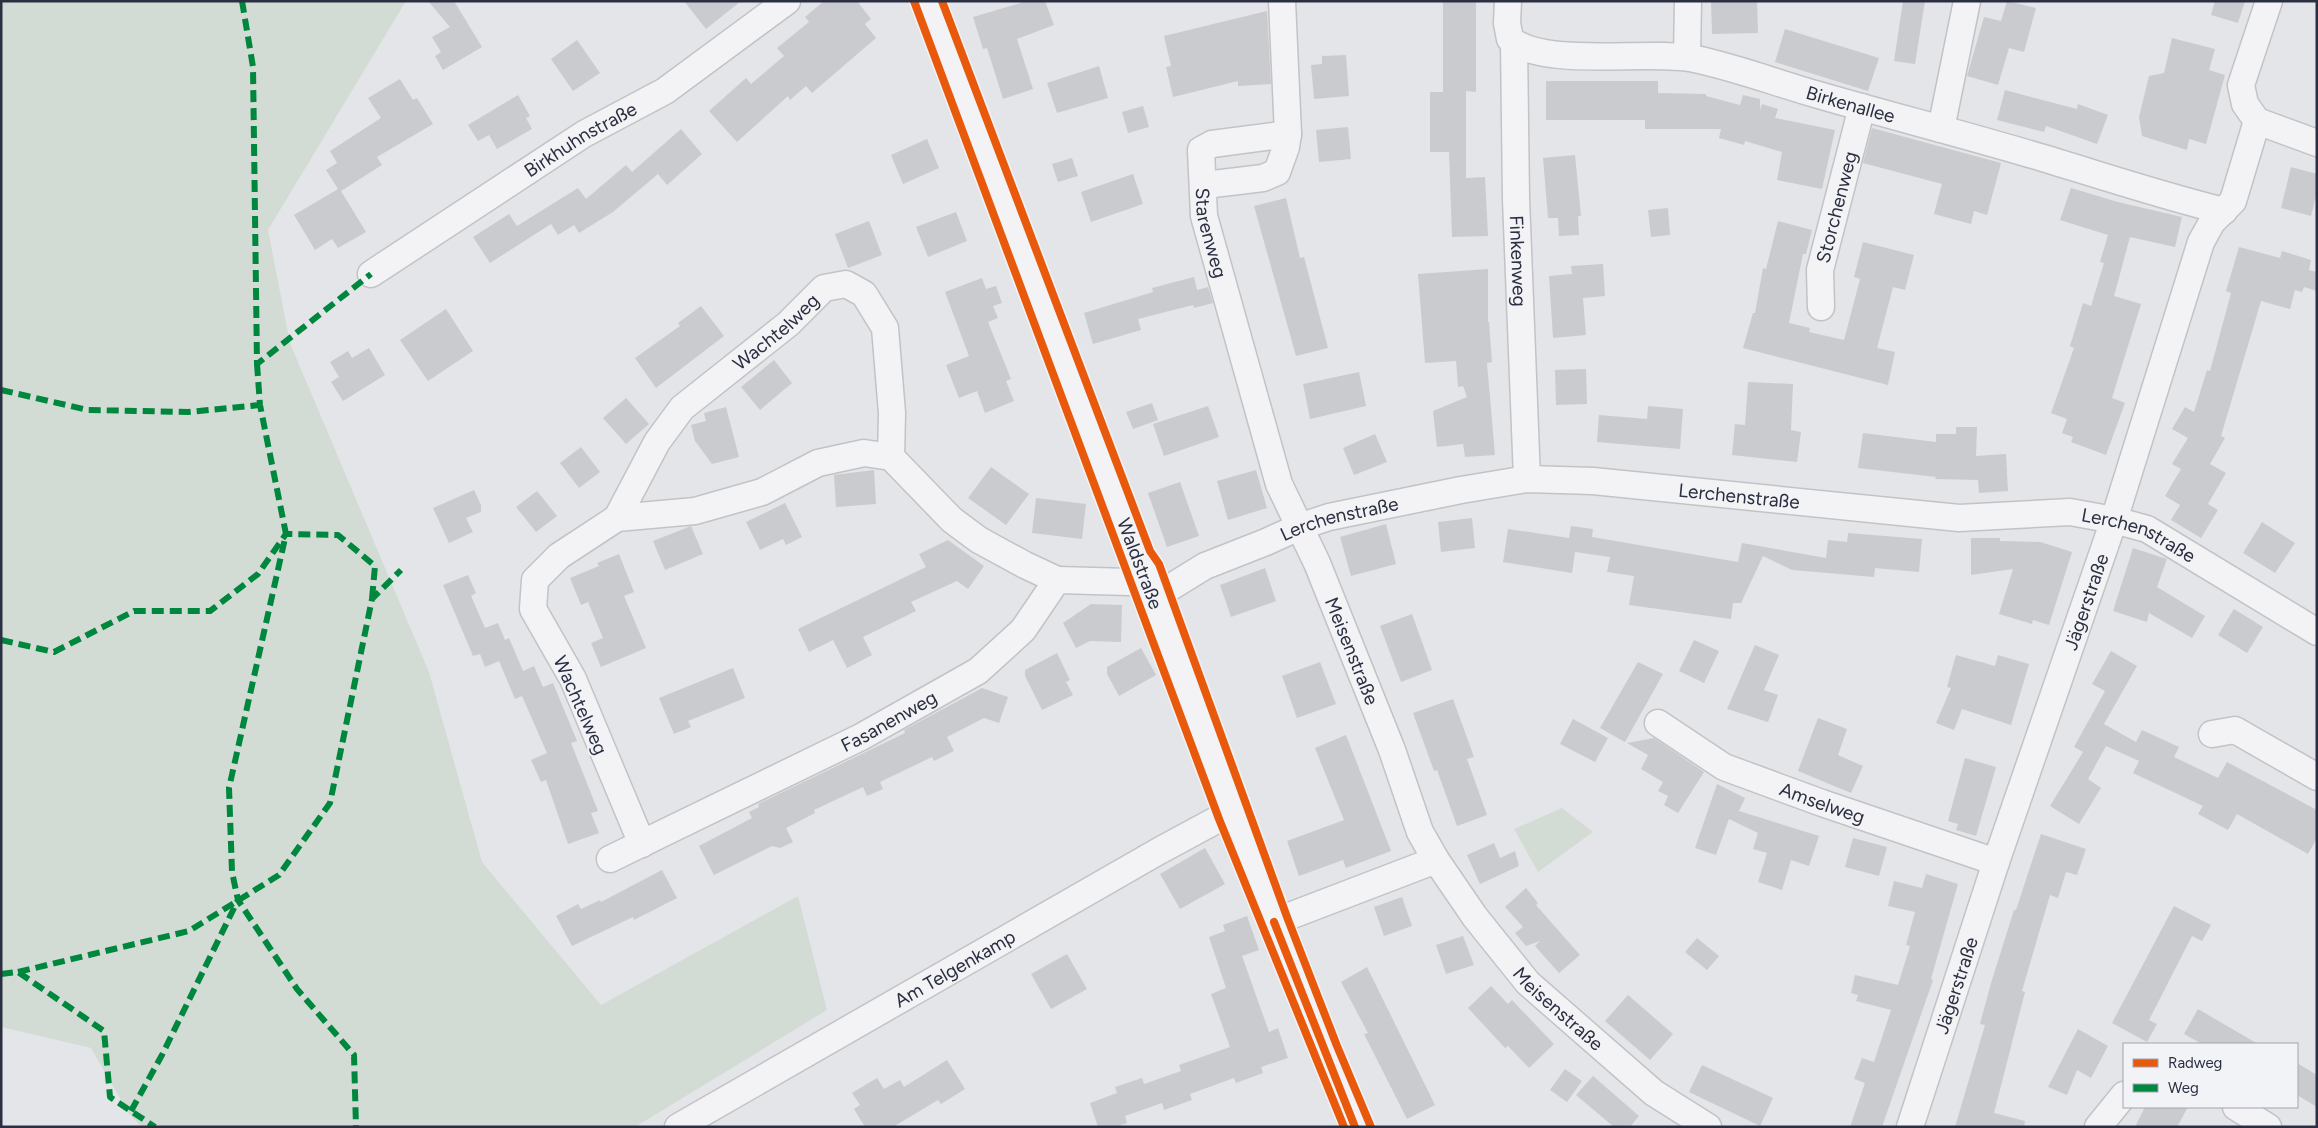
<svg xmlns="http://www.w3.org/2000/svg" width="2318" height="1128" viewBox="0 0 2318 1128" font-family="Figtree,sans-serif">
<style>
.green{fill:#d3dcd4}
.building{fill:#cacbcf}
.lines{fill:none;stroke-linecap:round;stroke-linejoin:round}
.minor-casing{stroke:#c2c3c6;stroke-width:29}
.minor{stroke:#f3f3f5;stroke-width:26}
.quiet{stroke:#00873e;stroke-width:6;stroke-dasharray:12 6;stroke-linecap:butt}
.cycleway-casing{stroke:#f2f3f7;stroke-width:11}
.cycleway{stroke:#e8590c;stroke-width:8}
.labels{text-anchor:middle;stroke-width:4;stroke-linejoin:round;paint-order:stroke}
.street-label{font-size:19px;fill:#2a2f42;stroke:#f2f3f7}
</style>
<rect width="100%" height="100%" fill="#e4e5e8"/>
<g class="green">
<polygon points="1,1 406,1 268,230 290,343 429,672 482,862 601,1005 798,896 827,1010 635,1127 142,1127 129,1114 91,1048 1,1027"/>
<polygon points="1562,808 1593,832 1538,872 1514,829"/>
</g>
<g class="building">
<polygon points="428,1 454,1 482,47 443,70 435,56 441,52 432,37 450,27"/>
<polygon points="684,1 741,1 706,29"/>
<polygon points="824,1 857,1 871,19 865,24 876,38 812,93 806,86 790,100 788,96 737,142 709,111 746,78 751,84 784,56 777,48 809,22 805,17"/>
<polygon points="1027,1 1045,1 1054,25 1017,39 1033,89 1003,99 987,48 983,49 973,17"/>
<polygon points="1443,1 1476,1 1476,92 1466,91 1466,178 1485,177 1488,236 1452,237 1449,152 1430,152 1430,92 1443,92"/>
<polygon points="1711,1 1757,1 1758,33 1712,34"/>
<polygon points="1903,1 1925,1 1915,64 1894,61"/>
<polygon points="2007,1 2036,8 2024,52 2009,48 1998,85 1967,76 1984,17 2001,21"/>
<polygon points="2215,1 2245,1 2238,23 2211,15"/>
<polygon points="1267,11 1271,84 1238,86 1238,81 1173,97 1166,67 1171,66 1164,36"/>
<polygon points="1785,29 1879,58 1868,91 1775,62"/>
<polygon points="2172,38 2215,49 2209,70 2225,75 2206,144 2189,139 2187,150 2142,136 2139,117 2149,76 2164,73"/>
<polygon points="577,40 600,73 573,91 551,59"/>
<polygon points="1346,55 1349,96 1314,99 1311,65 1322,64 1322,56"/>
<polygon points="1099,66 1108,98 1057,113 1047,83"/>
<polygon points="400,79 413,100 417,98 433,124 377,157 382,165 341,191 366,232 338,248 332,239 315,250 294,215 338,189 326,170 337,163 330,151 381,118 368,98"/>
<polygon points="1546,81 1658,81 1658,93 1706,94 1706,96 1740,105 1743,95 1760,99 1760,110 1762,104 1778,109 1775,118 1835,130 1822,189 1777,180 1782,152 1745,141 1744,145 1719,138 1721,129 1645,129 1645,120 1546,120"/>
<polygon points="2005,90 2077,109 2078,104 2108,115 2097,144 2046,126 2044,132 1997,120"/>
<polygon points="518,95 530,116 526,118 532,129 497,149 489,135 478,141 468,125"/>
<polygon points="1143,106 1149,127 1128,133 1122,112"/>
<polygon points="1348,127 1351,159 1319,162 1316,130"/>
<polygon points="1872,128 2001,163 1987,215 1974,211 1971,224 1934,214 1942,184 1863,163"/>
<polygon points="681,129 702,154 667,185 658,174 613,212 579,233 574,225 558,235 551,224 490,263 473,237 509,214 517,226 578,188 586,199 626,165 632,172"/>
<polygon points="927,139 939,168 903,184 891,155"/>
<polygon points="1575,155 1581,216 1578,216 1579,235 1559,236 1558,218 1548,218 1543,158"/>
<polygon points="1072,158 1078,176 1058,182 1052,164"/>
<polygon points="2291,167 2317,174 2317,192 2311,216 2281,208"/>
<polygon points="1133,174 1143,204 1091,222 1081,192"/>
<polygon points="2071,188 2118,202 2182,217 2175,247 2130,237 2114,296 2141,304 2112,398 2125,403 2106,455 2071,442 2073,437 2062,433 2067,419 2051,413 2074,348 2070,346 2083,303 2091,306 2104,263 2100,262 2108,235 2060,220"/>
<polygon points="1286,198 1300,258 1304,257 1328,348 1296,356 1254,206"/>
<polygon points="1668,208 1670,235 1651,237 1648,210"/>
<polygon points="956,212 967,241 928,257 916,227"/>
<polygon points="869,221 882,255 848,268 835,234"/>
<polygon points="1778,221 1812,230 1806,254 1803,254 1789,323 1810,328 1809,332 1844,340 1860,279 1854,277 1863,242 1914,255 1905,290 1893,287 1877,348 1895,352 1888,385 1743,348 1753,313 1755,313 1763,268 1766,269"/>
<polygon points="2239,247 2280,258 2282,251 2311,260 2309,270 2317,272 2317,291 2304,287 2302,292 2295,290 2290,309 2261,301 2221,436 2225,438 2210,464 2226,473 2208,504 2218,510 2201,538 2171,520 2180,505 2165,496 2181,469 2172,464 2188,438 2172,429 2185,407 2194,412 2207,370 2210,371 2231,293 2226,291"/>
<polygon points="1603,264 1605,296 1583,298 1586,335 1553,338 1549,276 1572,274 1571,266"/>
<polygon points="1488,269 1488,322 1489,322 1492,362 1487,363 1495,455 1465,457 1463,444 1437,447 1433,411 1467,397 1463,386 1458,387 1456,361 1425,363 1418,274"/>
<polygon points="1194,277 1197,290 1208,287 1213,303 1194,308 1193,305 1138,319 1141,330 1093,344 1084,313 1153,292 1152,288"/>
<polygon points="982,278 986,289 996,286 1002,303 993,306 998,318 988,322 1011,379 1006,381 1014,401 985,413 977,391 959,398 946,365 969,356 945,292"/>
<polygon points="701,306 724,336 656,388 635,358 680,326 678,323"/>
<polygon points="446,309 473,351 428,381 400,340"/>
<polygon points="369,348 385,375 343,401 331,382 339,377 330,362 348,351 352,358"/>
<polygon points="774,360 792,383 760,410 741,387"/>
<polygon points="1586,369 1587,404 1556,405 1555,370"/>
<polygon points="1359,372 1366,406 1310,419 1303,384"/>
<polygon points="1748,382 1793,384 1791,430 1801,432 1797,462 1732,455 1735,424 1745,425"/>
<polygon points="626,398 649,424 626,444 603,418"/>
<polygon points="1152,403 1158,420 1133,429 1126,412"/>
<polygon points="1208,406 1219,437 1164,456 1153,424"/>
<polygon points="1648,406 1683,409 1680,449 1597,442 1599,415 1647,419"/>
<polygon points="726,407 739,457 712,464 695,441 691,425 706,421 704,413"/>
<polygon points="1956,427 1977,427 1976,456 2006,454 2008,491 1979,493 1978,480 1935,479 1936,477 1858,468 1863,433 1936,442 1936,434 1956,434"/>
<polygon points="1375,434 1387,462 1354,475 1343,448"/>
<polygon points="581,447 600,472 579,488 560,463"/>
<polygon points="991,467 1029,494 1006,525 968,498"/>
<polygon points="874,470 876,504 836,507 834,475"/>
<polygon points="1256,470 1267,508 1228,520 1217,481"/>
<polygon points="1180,482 1199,536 1167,547 1148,493"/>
<polygon points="474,490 481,505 481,512 466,518 473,532 449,543 433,508"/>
<polygon points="537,491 557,516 536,532 516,507"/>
<polygon points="1036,498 1086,504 1082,539 1032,533"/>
<polygon points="785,503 802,537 786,545 783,539 760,550 746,522"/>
<polygon points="1472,518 1475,548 1441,552 1438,522"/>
<polygon points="2262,522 2295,543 2275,573 2243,553"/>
<polygon points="1386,524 1396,564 1351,576 1340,537"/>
<polygon points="691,526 703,554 665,570 653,541"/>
<polygon points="1571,526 1593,529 1592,537 1738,562 1742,543 1826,558 1828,540 1847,542 1848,533 1922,539 1919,572 1875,568 1874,577 1792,570 1763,556 1741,603 1733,603 1731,619 1629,605 1634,576 1607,572 1610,557 1575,552 1572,573 1503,562 1508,529 1569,538"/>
<polygon points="1971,538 2000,538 2000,541 2040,542 2072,552 2049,625 2033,620 2032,624 1999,614 2013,569 1971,575"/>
<polygon points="948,540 984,566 968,589 957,581 911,602 916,611 863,637 872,655 847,668 833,640 809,652 798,629 926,567 919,554"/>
<polygon points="2133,548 2167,559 2157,587 2205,616 2192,638 2149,613 2147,622 2113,611"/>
<polygon points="619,554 634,592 624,596 646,648 601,667 591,643 603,638 588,602 581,605 570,578 599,566 597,563"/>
<polygon points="1265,568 1276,601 1231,617 1220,585"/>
<polygon points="468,575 476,593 471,596 485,628 498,623 505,640 509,638 523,671 534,666 543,687 553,683 577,741 571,743 598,811 591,813 599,833 568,844 546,780 541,782 531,760 547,753 522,696 515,699 499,661 485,667 480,654 473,656 443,585"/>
<polygon points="1091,604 1122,605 1121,642 1090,641 1076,648 1063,623"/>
<polygon points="2234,609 2263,627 2247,653 2218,635"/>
<polygon points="1412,614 1432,670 1401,682 1380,626"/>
<polygon points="1694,640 1719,651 1704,683 1679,671"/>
<polygon points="1755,645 1779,655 1764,690 1778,695 1768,722 1727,709"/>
<polygon points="1141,648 1156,675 1119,696 1107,674 1107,667"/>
<polygon points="2111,651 2137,666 2104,724 2136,742 2142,730 2179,747 2174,757 2218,778 2227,762 2317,810 2317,838 2308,854 2237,814 2228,830 2198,814 2203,806 2133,773 2139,761 2106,746 2088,779 2101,788 2079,824 2050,806 2083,752 2074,747 2105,691 2092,684"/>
<polygon points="1057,653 1070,680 1066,682 1073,695 1042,710 1025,676 1025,670"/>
<polygon points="1956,655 1995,666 1998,655 2029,664 2011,725 1962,709 1954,730 1936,723 1951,688 1947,687"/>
<polygon points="1320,662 1336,704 1297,718 1282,676"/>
<polygon points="1638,662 1663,674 1625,742 1600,728"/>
<polygon points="733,668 745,698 688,721 691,727 674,734 659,698"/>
<polygon points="982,688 1008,697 999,723 984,718 947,737 954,751 934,761 932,757 880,782 883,789 867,796 863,787 814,810 815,813 786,828 793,842 780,848 772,846 714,875 699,846 752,818 749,812 759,807 758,804 905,733 904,730"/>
<polygon points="1453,699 1474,757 1467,759 1487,815 1457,826 1437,770 1434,771 1413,713"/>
<polygon points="1818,718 1847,729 1838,755 1863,766 1851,793 1798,771"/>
<polygon points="1573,719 1608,738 1595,762 1560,744"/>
<polygon points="1346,735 1391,851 1346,868 1343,860 1299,876 1287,841 1344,820 1315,748"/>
<polygon points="1654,738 1704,772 1678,813 1664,805 1668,796 1658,791 1663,782 1641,769 1648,755 1627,743"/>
<polygon points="1965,758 1996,767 1976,836 1956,830 1958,824 1948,821"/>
<polygon points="1717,784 1745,798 1739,811 1819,836 1809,866 1791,860 1782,890 1758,882 1767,853 1753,849 1758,833 1729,819 1716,855 1695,848"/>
<polygon points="2041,834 2086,849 2077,875 2066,872 2058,898 2050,895 2022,991 2025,992 1994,1113 2025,1121 2024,1127 1955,1127 1985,1025 1980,1024 1991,983 2014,910 2016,910"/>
<polygon points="1853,838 1887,847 1879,876 1845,867"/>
<polygon points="1494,843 1500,858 1515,851 1519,866 1480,884 1467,855"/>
<polygon points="1205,848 1225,884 1180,909 1160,874"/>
<polygon points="662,870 677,898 634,920 633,917 572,946 556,916 578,904 581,909 600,900 601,902"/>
<polygon points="1926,874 1958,884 1931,979 1933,980 1882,1127 1850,1127 1865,1083 1854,1079 1862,1058 1874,1062 1891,1010 1856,1001 1858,995 1851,993 1855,975 1898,985 1910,946 1906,945 1915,912 1888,906 1894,881 1922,888"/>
<polygon points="1526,888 1538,903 1536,905 1580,955 1559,973 1535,946 1540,941 1526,946 1515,933 1523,927 1505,907"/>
<polygon points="1402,897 1412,926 1384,936 1374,907"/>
<polygon points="2174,906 2211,925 2202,941 2192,936 2149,1020 2157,1024 2147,1042 2112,1023"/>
<polygon points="1247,916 1259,950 1242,956 1269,1032 1278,1028 1288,1058 1261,1067 1263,1073 1236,1083 1234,1078 1190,1094 1192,1100 1164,1110 1162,1103 1125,1116 1127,1123 1115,1127 1098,1127 1090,1103 1117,1093 1115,1087 1142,1078 1144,1084 1181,1071 1179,1065 1230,1047 1211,994 1226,988 1209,937 1225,931 1223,925"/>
<polygon points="1463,936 1474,965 1446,974 1436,945"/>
<polygon points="1697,938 1719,956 1707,970 1685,952"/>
<polygon points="1067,954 1087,989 1051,1009 1031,974"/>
<polygon points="1367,967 1435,1105 1407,1119 1364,1034 1368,1033 1341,982"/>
<polygon points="1491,986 1508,1004 1512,1000 1554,1044 1529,1068 1508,1046 1505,1048 1468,1008"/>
<polygon points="1628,995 1673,1034 1650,1060 1605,1021"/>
<polygon points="2198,1009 2258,1044 2202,1044 2184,1034"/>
<polygon points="2078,1029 2108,1046 2091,1078 2077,1070 2067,1095 2048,1087"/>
<polygon points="947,1060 965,1089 941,1104 938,1100 893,1127 865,1127 854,1109 860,1105 852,1093 877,1078 884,1089 900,1080 904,1087"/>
<polygon points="2297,1063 2317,1075 2317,1107 2297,1095"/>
<polygon points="1702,1065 1773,1098 1760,1126 1689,1092"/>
<polygon points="1565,1069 1582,1081 1567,1102 1550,1090"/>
<polygon points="1593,1076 1639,1116 1630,1127 1614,1127 1576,1095"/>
<polygon points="2145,1107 2188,1107 2177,1127 2135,1127"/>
</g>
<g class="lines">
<g class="minor-casing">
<g id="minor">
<path id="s1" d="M926 1 1146 578 1307 1010 1355 1127"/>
<path id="s2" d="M1282 1 1288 134 1212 144 1201 150 1204 216 1279 484 1317 563 1392 750 1420 832 1436 860 1475 917 1528 983 1654 1093 1708 1127"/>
<path id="s3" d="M1508 1 1507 23 1510 39C1543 69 1651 49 1695 59 1738 68 1779 84 1822 96 1895 117 1970 136 2043 158 2103 176 2163 196 2224 211"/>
<path id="s4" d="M1514 43 1516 199 1527 479"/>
<polyline points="1687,57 1688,1"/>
<polyline points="2257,121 2317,143"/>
<polyline points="1941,129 1967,1"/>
<polyline points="1205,185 1263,178 1277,172 1286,147 1288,134"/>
<path id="s5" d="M371 274 584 134 665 91 787 1"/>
<path id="s6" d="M1821 307 1820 270 1862 107"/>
<path id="s7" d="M617 518 657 442 682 408 788 324 824 288 846 284 864 294 885 328 892 413 891 457"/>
<path id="s8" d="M1153 598 1205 566 1266 542 1299 527 1329 517 1461 490 1527 479 1593 481 1959 518 2070 512 2114 520 2147 529 2317 632"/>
<path id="s9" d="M1658 723 1724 767 1822 803 1996 862"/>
<polyline points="2212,734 2235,730 2317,777"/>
<polyline points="642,844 573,679 533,609 535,580 559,556 617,518 695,511 762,492 818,463 864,453 891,457 952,520 979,540 1025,565 1057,580"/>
<path id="s10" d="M610 859 861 737 978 671 1023 630 1057 580 1129 582 1146 578"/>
<polyline points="1274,922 1436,860"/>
<polyline points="2236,1107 2268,1127"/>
<path id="s11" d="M678 1127 1159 851 1233 811"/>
<path id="s12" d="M1910 1127 1996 862 2114 520 2201 242 2212 222 2233 201 2257 121 2245 104 2241 85 2269 1"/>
<polyline points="2098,1127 2124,1095"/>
</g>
</g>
<use href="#minor" class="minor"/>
<g class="quiet">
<polyline points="242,1 253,67 257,364 371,274"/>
<polyline points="257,364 260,405 286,534 229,788 232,872 238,900 297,989 354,1055 356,1127"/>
<polyline points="1,390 88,410 188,412 260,405"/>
<polyline points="1,640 54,652 134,611 210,611 258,574 286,534 338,535 375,566 372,599"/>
<polyline points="18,972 189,931 279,875 330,803 372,599 401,570"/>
<polyline points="1,974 18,972 104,1031 110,1097 155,1127"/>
<polyline points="131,1111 162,1055 238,900"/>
</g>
<g class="cycleway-casing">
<g id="cycleway">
<polyline points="914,1 1219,819 1344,1127"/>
<polyline points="942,1 1150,551 1159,564 1287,917 1337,1046 1371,1127"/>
<polyline points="1274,922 1355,1127"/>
</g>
</g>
<use href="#cycleway" class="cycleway"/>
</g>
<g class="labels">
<g class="street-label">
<text dy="7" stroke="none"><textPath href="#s3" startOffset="389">Birkenallee</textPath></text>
<text dy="7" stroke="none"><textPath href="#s5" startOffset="249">Birkhuhnstraße</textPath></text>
<text dy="7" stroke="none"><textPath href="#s6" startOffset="102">Storchenweg</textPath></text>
<text dy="7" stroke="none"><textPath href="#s2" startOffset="306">Starenweg</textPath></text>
<text dy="7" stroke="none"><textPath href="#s4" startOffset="218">Finkenweg</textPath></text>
<text dy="7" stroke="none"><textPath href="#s7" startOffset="249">Wachtelweg</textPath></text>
<text dy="7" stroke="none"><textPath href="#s8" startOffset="609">Lerchenstraße</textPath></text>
<text dy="7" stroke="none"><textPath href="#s8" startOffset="204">Lerchenstraße</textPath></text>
<text dy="7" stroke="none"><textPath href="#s8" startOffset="1014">Lerchenstraße</textPath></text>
<text dy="7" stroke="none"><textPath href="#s1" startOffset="602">Waldstraße</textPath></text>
<text dy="7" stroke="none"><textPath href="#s12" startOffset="554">Jägerstraße</textPath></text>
<text dy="7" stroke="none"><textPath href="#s2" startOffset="749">Meisenstraße</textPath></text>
<text transform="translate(581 705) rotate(66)" y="7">Wachtelweg</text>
<text dy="7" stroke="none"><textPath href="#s10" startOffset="311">Fasanenweg</textPath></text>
<text dy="7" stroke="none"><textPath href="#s9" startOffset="184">Amselweg</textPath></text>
<text dy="7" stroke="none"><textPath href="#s11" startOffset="319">Am Telgenkamp</textPath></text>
<text dy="7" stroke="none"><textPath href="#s12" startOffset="149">Jägerstraße</textPath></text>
<text dy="7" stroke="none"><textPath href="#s2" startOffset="1168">Meisenstraße</textPath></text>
</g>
</g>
<rect width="2318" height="1128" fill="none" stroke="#2a2f42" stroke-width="5"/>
<rect x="2123" y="1043" width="175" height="65" fill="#f2f3f7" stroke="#a2a5af"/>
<rect x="2133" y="1059" width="25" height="8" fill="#e8590c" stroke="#a2a5af"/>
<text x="2168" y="1068" font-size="15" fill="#2a2f42">Radweg</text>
<rect x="2133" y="1084" width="25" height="8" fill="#00873e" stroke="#a2a5af"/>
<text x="2168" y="1093" font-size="15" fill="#2a2f42">Weg</text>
</svg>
